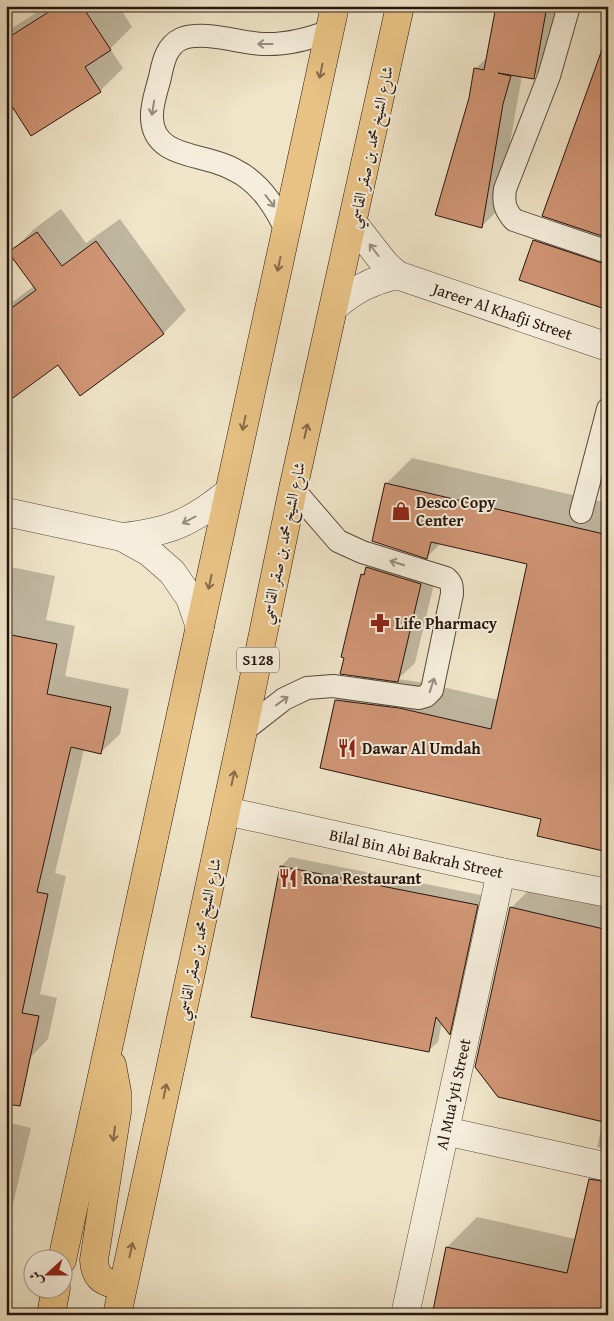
<svg xmlns="http://www.w3.org/2000/svg" width="614" height="1321" viewBox="0 0 614 1321" font-family="'Gentium Book Plus',Amiri,serif">
<style>
.shadow{fill:#0003}
.building{fill:#d09575;stroke:#26140d}
.lines{fill:none;stroke-linecap:round;stroke-linejoin:round}
.lane-casing{stroke:#58483c;stroke-width:24}
.street-casing{stroke:#58483c;stroke-width:29}
.primary-casing{stroke:#26140d;stroke-width:29}
.lane{stroke:#f5eedc;stroke-width:22}
.street{stroke:#f5eedc;stroke-width:28}
.primary{stroke:#e8c284;stroke-width:28}
.oneway{stroke:#988c7f}
.oneway2{stroke:#876b48}
.labels{text-anchor:middle;stroke-width:4;stroke-linejoin:round;paint-order:stroke}
.shield{fill:#f5eedc;stroke:#64554b;stroke-width:1}
.shield-label{font-size:15px;font-weight:bold;fill:#26140d}
.street-label{font-size:16px;fill:#26140d;stroke:#f5eedc}
.poi-label{font-size:16px;font-weight:bold;fill:#26140d;stroke:#f5eedc;text-anchor:start}
</style>
<rect width="100%" height="100%" fill="#f0e5c9"/>
<filter id="stains"><feTurbulence type="fractalNoise" baseFrequency=".004" numOctaves="4"/><feColorMatrix values="0 0 0 0 .2 0 0 0 0 .09 0 0 0 0 .02 0 0 0 .5 -.17"/></filter>
<radialGradient id="worn" r=".72"><stop offset=".6" stop-color="#630" stop-opacity="0"/><stop offset="1" stop-color="#630" stop-opacity=".3"/></radialGradient>
<g class="shadow">
<polygon points="47,6 119,6 132,27 110,49 123,68 100,91 31,135 15,109 6,115 6,32"/>
<polygon points="497,6 560,6 550,61 533,77 522,76 498,210 481,227 470,98 475,69 488,57"/>
<polygon points="608,26 608,308 534,241 556,219 602,52"/>
<polygon points="61,209 86,243 120,219 186,310 163,334 58,363 6,401 6,307 34,286 10,253 34,229"/>
<polygon points="412,458 603,502 608,484 608,851 542,818 336,700 361,675 362,575 384,550 438,567 415,663 398,679 425,683 499,700 529,563 441,543 427,557 386,484"/>
<polygon points="6,566 55,576 46,620 75,626 65,676 129,689 120,734 101,752 84,749 55,873 66,876 40,994 57,998 48,1039 30,1058 6,1086"/>
<polygon points="290,857 486,896 459,1024 450,1033 442,1022 438,1042 428,1051 252,1016 281,866"/>
<polygon points="541,878 608,893 608,1150 597,1147 603,1120 511,908"/>
<polygon points="6,1122 31,1128 6,1233"/>
<polygon points="608,1161 608,1315 447,1247 477,1217 576,1239 590,1179"/>
</g>
<g class="building">
<polygon points="58,6 82,6 111,50 85,67 101,92 31,136 6,97 6,39"/>
<polygon points="496,6 547,6 534,79 498,73 511,76 503,104 482,228 435,215 469,98 474,68 484,70"/>
<polygon points="604,44 608,45 608,238 542,216"/>
<polygon points="37,232 62,266 96,241 164,334 80,396 58,365 6,403 6,312 36,290 8,252"/>
<polygon points="533,240 608,265 608,310 519,280"/>
<polygon points="385,483 608,535 608,852 537,836 541,819 320,768 335,700 399,708 491,729 527,564 431,542 427,559 372,541"/>
<polygon points="366,567 421,584 398,682 340,674 344,658 341,657 361,574 364,575"/>
<polygon points="6,634 57,644 47,694 111,707 101,754 71,747 37,892 48,894 22,1013 39,1016 20,1106 6,1104"/>
<polygon points="280,866 478,905 450,1035 436,1017 429,1052 251,1017"/>
<polygon points="510,907 608,930 608,1123 498,1097 475,1067"/>
<polygon points="589,1179 608,1182 608,1315 432,1315 446,1247 567,1273"/>
</g>
<g class="lines">
<g class="lane-casing">
<g id="lane">
<path d="M569 6 549 76 505 189C503 203 505 210 514 220L608 252"/>
<path d="M286 230C275 207 263 188 242 174 235 170 226 165 218 163 193 154 153 154 152 118 151 105 157 90 160 77 163 63 166 46 181 39 203 30 240 43 263 44 286 45 309 39 330 31"/>
<polyline points="581,512 608,409"/>
<path d="M243 731 284 699 307 688 333 686 419 698 426 696 432 690 452 594C452 586 452 583 446 578L362 552 338 541 293 489"/>
</g>
</g>
<g class="street-casing">
<g id="street">
<path id="s1" d="M353 223 385 264 397 275 608 347"/>
<path d="M335 306C356 289 371 281 397 275"/>
<polyline points="6,512 122,537 149,552 172,572 190,598 200,627"/>
<path d="M122 537C170 532 192 522 229 492"/>
<path id="s2" d="M226 811 501 872 608 893"/>
<polyline points="445,1131 608,1167"/>
<path id="s3" d="M405 1315 501 872"/>
</g>
</g>
<g class="primary-casing">
<g id="primary">
<path d="M112 1065 117 1092V1112L94 1260C95 1279 105 1284 123 1285"/>
<polyline points="62,1260 335,6"/>
<polyline points="51,1315 56,1288"/>
<polyline points="117,1315 243,731 293,489 400,6"/>
</g>
</g>
<use href="#lane" class="lane"/>
<use href="#street" class="street"/>
<use href="#primary" class="primary"/>
</g>
<defs><path id="oneway-shaft" d="M-6 0H5M1.5-3L5.5 0L1.5 3" fill="none" stroke-width="1.6" stroke-linecap="round" stroke-linejoin="round" transform="scale(1.25)"/></defs>
<g class="oneway">
<use href="#oneway-shaft" transform="translate(265 44) rotate(-180)"/>
<use href="#oneway-shaft" transform="translate(153 108) rotate(99)"/>
<use href="#oneway-shaft" transform="translate(270 201) rotate(52)"/>
<use href="#oneway-shaft" transform="translate(374 250) rotate(-127)"/>
<use href="#oneway-shaft" transform="translate(189 520) rotate(152)"/>
<use href="#oneway-shaft" transform="translate(397 563) rotate(-162)"/>
<use href="#oneway-shaft" transform="translate(432 685) rotate(-72)"/>
<use href="#oneway-shaft" transform="translate(282 701) rotate(-36)"/>
</g>
<g class="oneway2">
<use href="#oneway-shaft" transform="translate(321 71) rotate(102)"/>
<use href="#oneway-shaft" transform="translate(279 264) rotate(102)"/>
<use href="#oneway-shaft" transform="translate(244 423) rotate(102)"/>
<use href="#oneway-shaft" transform="translate(306 431) rotate(-77)"/>
<use href="#oneway-shaft" transform="translate(210 582) rotate(102)"/>
<use href="#oneway-shaft" transform="translate(233 778) rotate(-78)"/>
<use href="#oneway-shaft" transform="translate(165 1091) rotate(-78)"/>
<use href="#oneway-shaft" transform="translate(114 1134) rotate(98)"/>
<use href="#oneway-shaft" transform="translate(131 1250) rotate(-78)"/>
</g>
<defs>
<g id="shop-bare" transform="scale(1.5)"><path d="M-5-2.5h2.3a2.7 3.5 0 0 1 5.4 0H5L5.5 6h-11ZM-1.5-2.5h3a1.5 2.3 0 0 0-3 0Z" fill="#8f2418" stroke="#f5eedc" stroke-width="2.5" paint-order="stroke"/></g>
<g id="pharmacy-bare" transform="scale(1.5)"><path d="M-2-6h4v4h4v4h-4v4h-4v-4h-4v-4h4Z" fill="#8f2418" stroke="#f5eedc" stroke-width="2.5" paint-order="stroke"/></g>
<g id="restaurant-bare" transform="scale(1.5)"><path d="M-5-6h1v4h1v-4h1v4h1v-4h1v5L-1.5 .5V6h-2V.5L-5-1ZM5-6V6H3V1.5H1.5Q1.5-4 5-6Z" fill="#8f2418" stroke="#f5eedc" stroke-width="2.5" paint-order="stroke"/></g>
</defs>
<g fill-rule="evenodd">
<use href="#shop-bare" x="401" y="511"/>
<use href="#pharmacy-bare" x="380" y="623"/>
<use href="#restaurant-bare" x="347" y="748"/>
<use href="#restaurant-bare" x="288" y="878"/>
</g>
<g class="labels">
<rect class="shield" x="237" y="647.5" width="42" height="25" rx="4"/>
<g class="shield-label">
<text x="258" y="665">S128</text>
</g>
<g class="street-label">
<text transform="translate(370 147) rotate(-78)" y="6">شارع الشيخ محمد بن صقر القاسمي</text>
<text dy="6" stroke="none"><textPath href="#s1" startOffset="180">Jareer Al Khafji Street</textPath></text>
<text transform="translate(282 543) rotate(-78)" y="6">شارع الشيخ محمد بن صقر القاسمي</text>
<text dy="6" stroke="none"><textPath href="#s2" startOffset="195">Bilal Bin Abi Bakrah Street</textPath></text>
<text transform="translate(198 939) rotate(-78)" y="6">شارع الشيخ محمد بن صقر القاسمي</text>
<text dy="6" stroke="none"><textPath href="#s3" startOffset="226">Al Mua'yti Street</textPath></text>
</g>
<g class="poi-label">
<text x="416" y="508">Desco Copy<tspan x="416" dy="18">Center</tspan></text>
<text x="395" y="629">Life Pharmacy</text>
<text x="362" y="754">Dawar Al Umdah</text>
<text x="303" y="884">Rona Restaurant</text>
</g>
</g>
<rect width="614" height="1321" fill="none" stroke="#f0e5c9" stroke-width="25"/>
<rect x="8" y="8" width="599" height="1306" fill="none" stroke="#26140d" stroke-width="2.5"/>
<rect x="12" y="12" width="589" height="1296" fill="none" stroke="#26140d"/>
<g transform="translate(48 1274) rotate(249)"><circle r="24" fill="#f5eedc" stroke="#a29789"/>
<path d="M0-4L9 19L0 12L-9 19Z" fill="#8f2418"/>
<text y="-8" font-size="14" font-weight="bold" text-anchor="middle" fill="#26140d">ش</text>
</g>
<rect width="100%" height="100%" filter="url(#stains)"/>
<rect width="100%" height="100%" fill="url(#worn)"/>
</svg>
